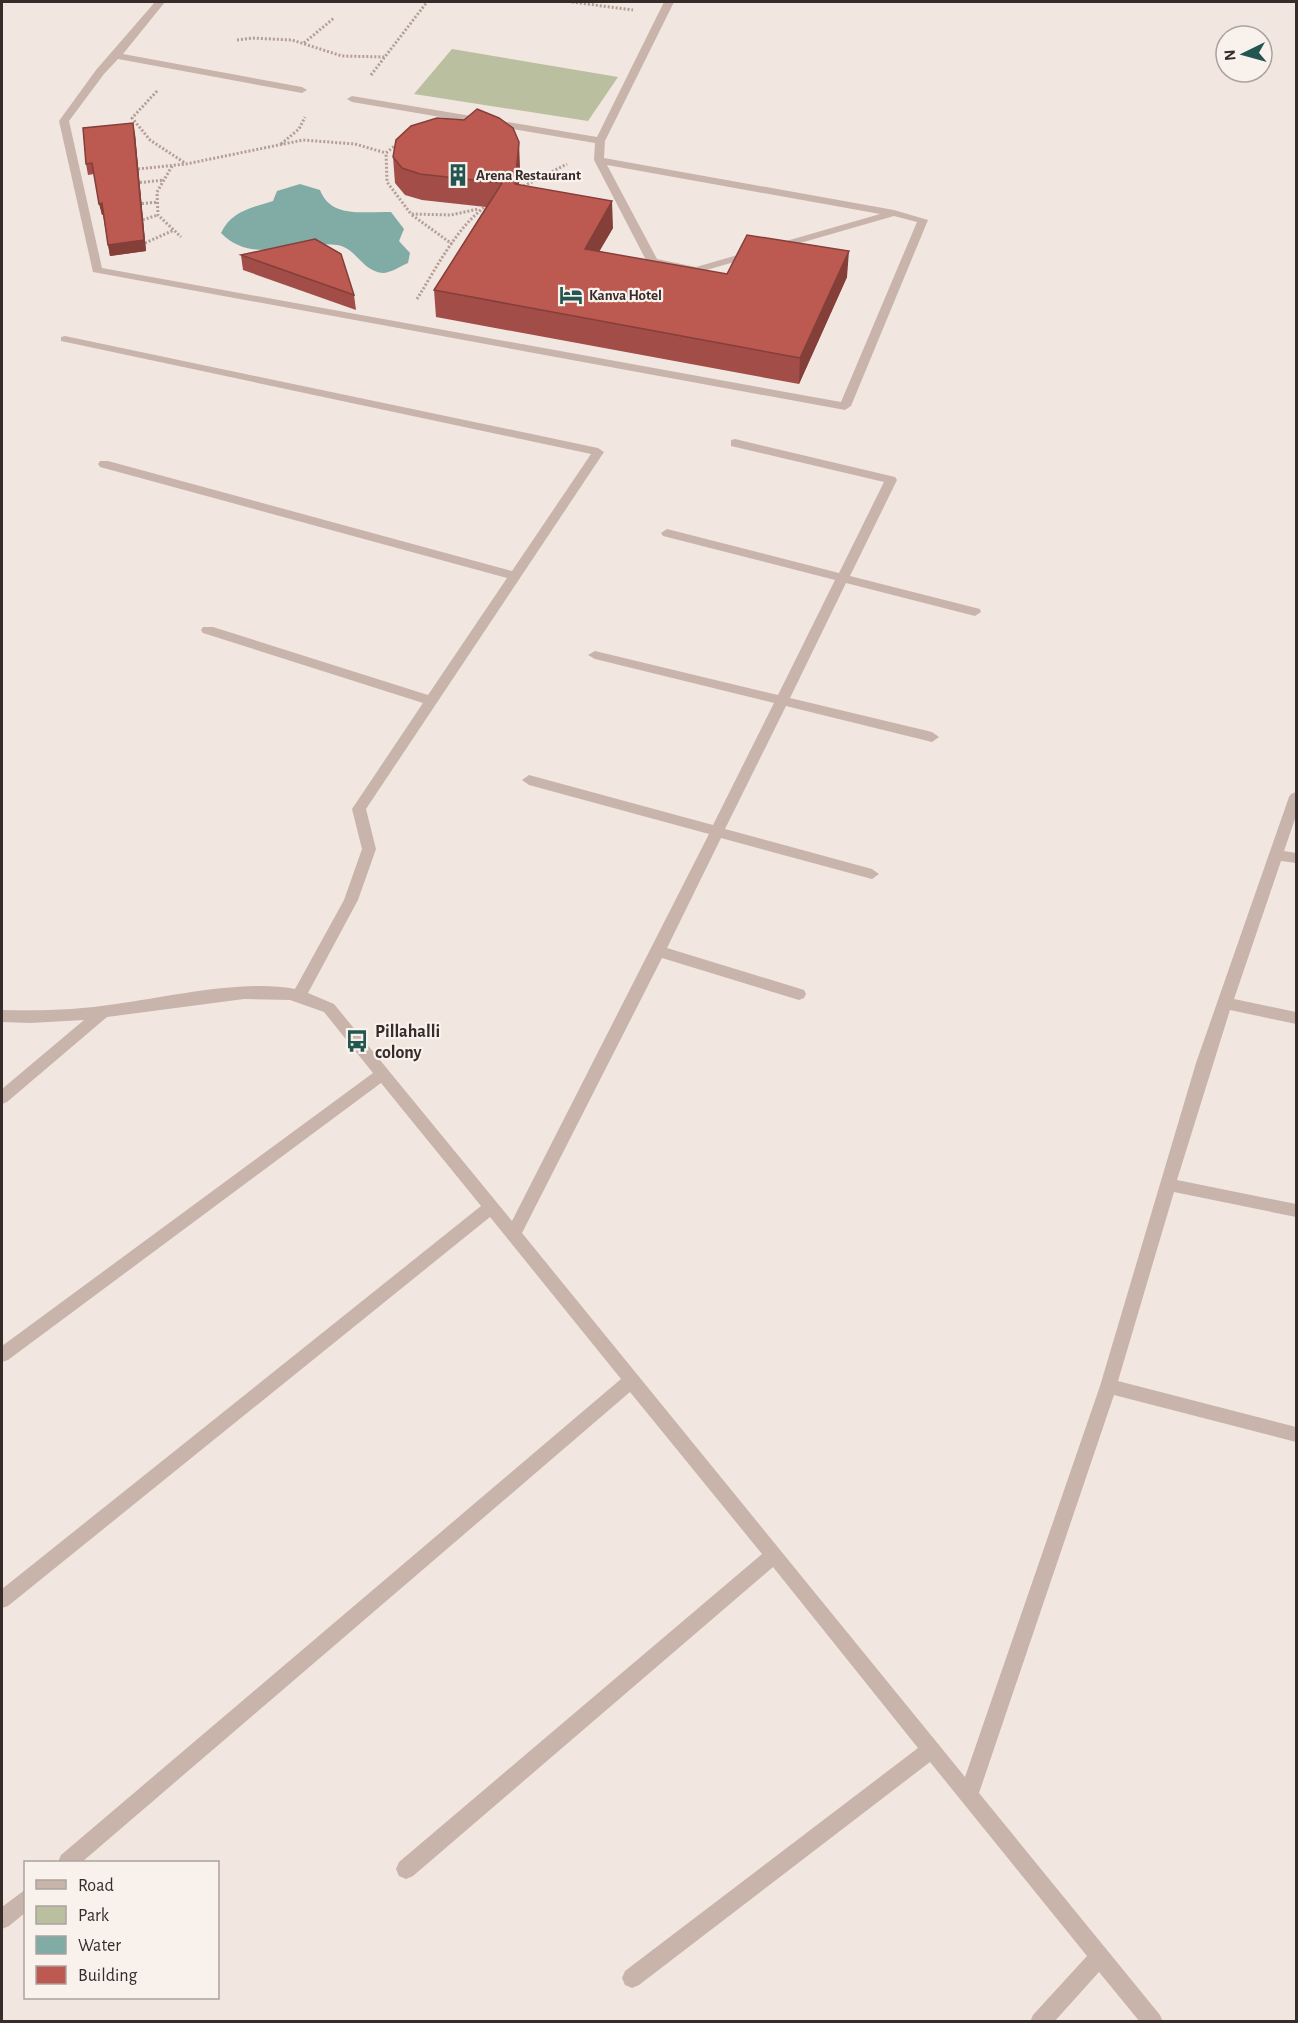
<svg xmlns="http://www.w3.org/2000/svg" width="1298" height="2023" viewBox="0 0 1298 2023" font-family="'Alegreya Sans',sans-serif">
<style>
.green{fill:#babfa0}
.water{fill:#81aca6}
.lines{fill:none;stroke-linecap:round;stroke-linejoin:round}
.path{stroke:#b49e96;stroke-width:3;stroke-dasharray:2 2;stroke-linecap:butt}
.lane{fill:#c9b4ac;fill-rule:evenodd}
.street{fill:#c9b4ac;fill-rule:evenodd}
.wall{fill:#a24d47}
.shaded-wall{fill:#843f39}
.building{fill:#bc5a52;stroke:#843f39;stroke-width:1.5}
.labels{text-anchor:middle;stroke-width:4.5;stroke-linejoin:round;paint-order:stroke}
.far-poi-label{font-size:15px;font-weight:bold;fill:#372c2a;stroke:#f9f1ec;text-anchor:start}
.poi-label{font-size:18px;font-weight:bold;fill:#372c2a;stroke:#f9f1ec;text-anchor:start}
</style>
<rect width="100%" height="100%" fill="#f1e6e0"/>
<polygon class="green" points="452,49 618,77 588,121 414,94"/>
<path class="water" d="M300 184 320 190C331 219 364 211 391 212L404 229 399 241 410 253 408 263C401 266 390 273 383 273 361 271 357 248 337 245 298 240 253 266 221 233 231 211 251 208 273 201L277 191Z"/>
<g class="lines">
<g class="path">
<polyline points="572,2 633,10"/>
<polyline points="237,40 252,38 292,40 342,56 385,57"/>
<polyline points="304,43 334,18"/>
<polyline points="371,75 427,2"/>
<polyline points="157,91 132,118 150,140 185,163"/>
<polyline points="281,144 299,129 305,117"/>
<polyline points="397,144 386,153 387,182 411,214 451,215 478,209"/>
<polyline points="172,166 157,192 158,215 181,237"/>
<polyline points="138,169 186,164 303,140 355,144 386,153"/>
<polyline points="136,183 164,180"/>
<polyline points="520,188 567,164"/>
<polyline points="138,204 158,202"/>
<polyline points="412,215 452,244"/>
<polyline points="139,221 158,215"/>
<polyline points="145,243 174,230"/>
<path d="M417 299C437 267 456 228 487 205"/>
</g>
<path class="lane" d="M155 2H165L123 54 302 87 307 90 302 93 118 59 104 74 69 121 102 268 841 402 917 222 894 216 696 273 653 265 647 262 594 160 595 143 352 102 347 99 352 96 597 137 664 2H674L605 141 604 158 894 210 928 220 851 406 845 410 93 272 59 121 96 70ZM607 165 880 214 696 267 657 259Z"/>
<g class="street">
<path d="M65 336 598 448 604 452 366 809 376 849 358 900 308 993 334 1004 512 1221 709 834 529 785 522 780 529 775 713 825 774 703 595 659 588 655 595 651 778 695 835 580 663 536 661 533 667 529 839 573 884 482 731 446V440L735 439 895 477 897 480 850 576 980 609 981 612 975 616 846 583 790 698 932 732 939 737 932 742 786 706 725 829 872 869 879 874 872 879 721 838 667 948 804 990 806 994 804 998 799 1000 662 958 522 1233 965 1777 1100 1386 1196 1063 1289 797 1291 794 1296 792V816L1284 851 1296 853V863L1281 861 1234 999 1296 1012V1024L1230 1010 1177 1180 1296 1204V1217L1174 1192 1118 1381 1296 1427V1442L1114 1395 979 1793 1160 2015 1163 2022H1140L1099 1972 1054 2022H1030L1033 2015 1087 1956 930 1762 639 1985 632 1988 625 1985 622 1978 625 1971 918 1748 773 1567 413 1876 406 1879 399 1876 396 1869 399 1862 762 1554 630 1392 82 1862H58L61 1855 621 1379 490 1217 8 1606 2 1608V1589L481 1206 381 1083 8 1360 2 1362V1346L373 1073 324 1012 290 1000 244 999 107 1017 7 1102 2 1104V1089L84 1020 30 1023 2 1022V1010C40 1011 78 1010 116 1004 169 997 243 979 295 989L344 900 362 849 352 809 423 703 203 633 201 630 203 627H213L428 695 507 578 100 467 98 464 100 461H108L512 571 591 454 61 341V337Z"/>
<polygon points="26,1889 26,1912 9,1926 2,1929 2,1907"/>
</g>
</g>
<g class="wall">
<polygon points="135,134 146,251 110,256 103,215 102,215 94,174 88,175 86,164"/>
<polygon points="393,157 520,168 519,185 613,228 599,252 727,274 847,277 799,384 436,317 434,290 486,207 422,200 405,195 395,183"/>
<polygon points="241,255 354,295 356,310 243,270"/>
</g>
<g class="shaded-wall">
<polygon points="133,123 135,134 146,251 110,256 108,245"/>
<polygon points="519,142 520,168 516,211 515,184"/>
<polygon points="612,201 613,228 585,275 585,249"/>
<polygon points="102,203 104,214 102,215 99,204"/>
<polygon points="849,251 847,277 799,384 800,358"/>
</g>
<g class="building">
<polygon points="477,109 499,118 513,128 519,142 515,184 612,201 585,249 727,274 747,235 849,251 800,358 434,290 502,183 420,174 402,168 393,157 396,140 411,126 437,118 464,120"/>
<polygon points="133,123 144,240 108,245 102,203 99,204 92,163 86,164 83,128"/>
<polygon points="315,239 341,254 354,295 241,255"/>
</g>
<defs>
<g id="building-bare" transform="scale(1.8)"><path d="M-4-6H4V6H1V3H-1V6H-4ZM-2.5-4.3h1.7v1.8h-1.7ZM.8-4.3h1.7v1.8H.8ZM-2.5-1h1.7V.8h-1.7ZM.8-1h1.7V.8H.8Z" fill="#235650" stroke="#f9f1ec" stroke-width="2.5" paint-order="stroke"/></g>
<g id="hotel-bare" transform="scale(1.8)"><path d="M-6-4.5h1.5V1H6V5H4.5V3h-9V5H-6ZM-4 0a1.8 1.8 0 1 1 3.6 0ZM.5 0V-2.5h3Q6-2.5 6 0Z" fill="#235650" stroke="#f9f1ec" stroke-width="2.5" paint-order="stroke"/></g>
<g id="bus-bare" transform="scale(1.8)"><path d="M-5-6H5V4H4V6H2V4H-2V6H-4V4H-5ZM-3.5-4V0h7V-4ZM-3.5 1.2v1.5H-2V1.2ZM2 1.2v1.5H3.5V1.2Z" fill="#235650" stroke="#f9f1ec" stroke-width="2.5" paint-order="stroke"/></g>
</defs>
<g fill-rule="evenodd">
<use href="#building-bare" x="458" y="175"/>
<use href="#hotel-bare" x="571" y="295"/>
<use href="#bus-bare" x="357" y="1041"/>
</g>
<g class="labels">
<g class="far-poi-label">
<text x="476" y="180">Arena Restaurant</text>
<text x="589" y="300">Kanva Hotel</text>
</g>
<g class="poi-label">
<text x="375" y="1037">Pillahalli<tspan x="375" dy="21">colony</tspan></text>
</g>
</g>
<rect width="1298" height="2023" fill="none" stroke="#372c2a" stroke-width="6"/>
<rect x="24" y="1861" width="195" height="138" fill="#f9f1ec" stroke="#aba29e" stroke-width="1.5"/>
<rect x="36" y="1880" width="30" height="9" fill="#c9b4ac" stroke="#aba29e" stroke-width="1.5"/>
<text x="78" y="1891" font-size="18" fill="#372c2a">Road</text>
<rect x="36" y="1906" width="30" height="18" fill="#babfa0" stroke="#aba29e" stroke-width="1.5"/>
<text x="78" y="1921" font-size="18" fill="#372c2a">Park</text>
<rect x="36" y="1936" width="30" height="18" fill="#81aca6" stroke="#aba29e" stroke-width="1.5"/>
<text x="78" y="1951" font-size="18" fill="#372c2a">Water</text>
<rect x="36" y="1966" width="30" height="18" fill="#bc5a52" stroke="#aba29e" stroke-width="1.5"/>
<text x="78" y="1981" font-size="18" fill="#372c2a">Building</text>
<g transform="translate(1244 54) rotate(265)"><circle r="28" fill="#f9f1ec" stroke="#aba29e" stroke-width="1.5"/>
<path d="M0-4.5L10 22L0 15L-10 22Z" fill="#235650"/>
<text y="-9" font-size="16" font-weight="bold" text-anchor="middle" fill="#372c2a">N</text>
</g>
</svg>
